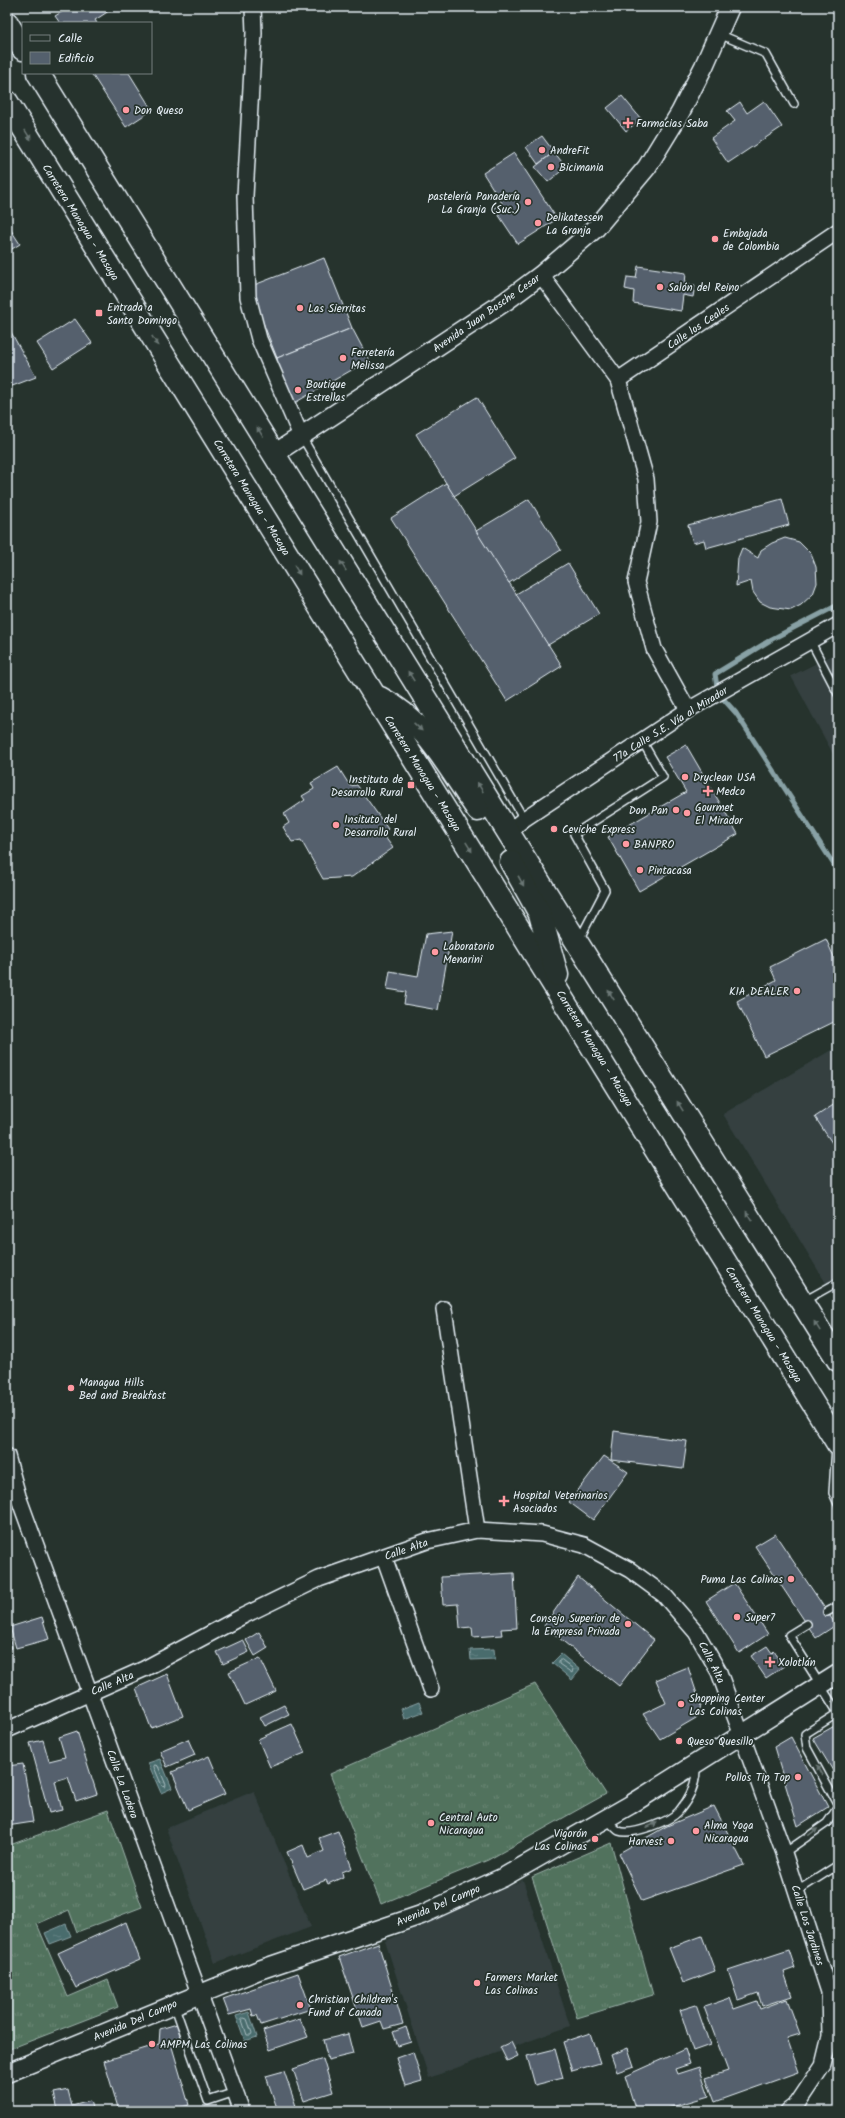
<svg xmlns="http://www.w3.org/2000/svg" width="845" height="2118" viewBox="0 0 845 2118" font-family="Kalam,sans-serif">
<style>
.built{fill:#344040}
.grass{fill:url(#grass-tufts);stroke:#9cb2aa}
.water{fill:url(#water-ripples);stroke:#88a1a5}
.lines{fill:none;stroke-linecap:round;stroke-linejoin:round}
.shore{stroke:#a8bcc0;stroke-width:1}
.stream{stroke:#88a1a5;stroke-width:5}
.building{fill:#54606d;stroke:#e8f1f8}
.service-casing{stroke:#e8f1f8;stroke-width:10}
.minor-casing{stroke:#e8f1f8;stroke-width:18}
.tertiary-casing{stroke:#e8f1f8;stroke-width:21}
.trunk-casing{stroke:#e8f1f8;stroke-width:25}
.service{stroke:#26332d;stroke-width:7}
.minor{stroke:#26332d;stroke-width:15}
.tertiary{stroke:#26332d;stroke-width:18}
.trunk{stroke:#26332d;stroke-width:22}
.oneway{fill:#6a7674}
.poi-dot{fill:#ff9aa2;stroke:#26332d;stroke-width:1.5}
.labels{text-anchor:middle;stroke-width:3.5;stroke-linejoin:round;paint-order:stroke}
.poi-label{font-size:11px;fill:#e8f1f8;stroke:#26332d;text-anchor:start}
.street-label{font-size:11px;fill:#e8f1f8;stroke:#26332d}
</style>
<defs>
<pattern id="grass-tufts" width="24" height="20" patternUnits="userSpaceOnUse"><rect width="24" height="20" fill="#51725d"/><path d="M3 7l-1-3M5 7V3M7 7l1-3M15 17l-1-3M17 17v-4M19 17l1-3" fill="none" stroke="#6a8775"/></pattern>
<pattern id="water-ripples" width="26" height="14" patternUnits="userSpaceOnUse"><rect width="26" height="14" fill="#486c6d"/><path d="M2 4q2-2 4 0t4 0M15 11q2-2 4 0t4 0" fill="none" stroke="#628183"/></pattern>
</defs>
<rect width="100%" height="100%" fill="#26332d"/>
<filter id="ink" filterUnits="userSpaceOnUse"><feTurbulence type="fractalNoise" baseFrequency=".025" numOctaves="2"/><feDisplacementMap in="SourceGraphic" scale="8" xChannelSelector="R" yChannelSelector="G"/><feConvolveMatrix kernelMatrix="1 2 1 2 8 2 1 2 1" color-interpolation-filters="sRGB"/></filter>
<g filter="url(#ink)">
<g class="built">
<polygon points="833,655 838,663 838,763 791,676"/>
<polygon points="838,1046 838,1303 723,1114"/>
<polygon points="254,1791 311,1927 215,1963 166,1828"/>
<polygon points="523,1880 570,2026 429,2078 385,1941 474,1903"/>
</g>
<g class="grass">
<polygon points="535,1684 606,1794 488,1860 381,1904 330,1774"/>
<polygon points="108,1810 142,1907 77,1932 69,1910 37,1924 68,1997 108,1980 118,2007 7,2050 7,1846"/>
<polygon points="611,1843 653,1995 577,2018 532,1877"/>
</g>
<g class="water">
<polygon points="494,1649 495,1659 471,1660 470,1650"/>
<polygon points="561,1654 580,1670 572,1680 552,1663"/>
<polygon points="419,1702 423,1712 404,1719 401,1709"/>
<polygon points="160,1759 172,1788 161,1793 148,1763"/>
<polygon points="66,1924 71,1936 50,1944 45,1933"/>
<polygon points="249,2012 257,2037 245,2041 236,2016"/>
</g>
<g class="lines">
<g class="shore">
<polygon points="562,1660 573,1669 572,1673 559,1664 559,1661"/>
<polygon points="155,1765 158,1766 166,1785 165,1787 162,1786 154,1767"/>
<polygon points="244,2018 247,2019 252,2033 251,2035 247,2035 242,2020"/>
</g>
<polyline class="stream" points="838,605 772,639 715,674 718,693 736,713 838,871"/>
</g>
<g class="building">
<polygon points="70,7 115,7 95,20 97,23 60,23 55,16"/>
<polygon points="91,73 129,73 152,110 126,127"/>
<polygon points="622,96 641,119 626,131 607,108"/>
<polygon points="764,101 782,127 728,163 711,138 735,121 727,111 740,102 747,113"/>
<polygon points="542,136 554,152 538,164 526,147"/>
<polygon points="554,152 566,167 548,182 535,167"/>
<polygon points="514,153 557,219 518,244 494,208 502,203 483,173"/>
<polygon points="7,224 20,244 7,252"/>
<polygon points="324,258 352,328 277,358 249,287"/>
<polygon points="638,266 686,273 685,284 695,285 693,297 683,295 681,311 633,303 634,291 625,289 627,277 636,278"/>
<polygon points="75,319 92,343 53,368 37,343"/>
<polygon points="7,325 36,377 7,388"/>
<polygon points="352,328 369,360 291,405 281,384 277,358"/>
<polygon points="477,397 515,458 454,496 416,434"/>
<polygon points="446,483 562,666 507,701 391,518"/>
<polygon points="529,499 561,550 509,583 476,531"/>
<polygon points="782,499 789,525 706,548 704,540 693,543 688,525"/>
<polygon points="785,538 799,542 811,554 816,567 817,583 813,594 801,605 791,610 770,607 760,602 753,592 751,581 736,586 738,558 742,548 758,558 761,550 772,543"/>
<polygon points="568,563 599,614 548,645 516,594"/>
<polygon points="686,745 738,834 639,891 608,837 686,792 665,757"/>
<polygon points="338,767 350,786 357,785 388,829 382,833 393,848 352,877 323,879 301,840 292,842 283,827 289,823 284,814 305,800 302,796 314,789 311,783"/>
<polygon points="452,931 438,1010 404,1004 406,992 387,989 390,971 418,976 426,934"/>
<polygon points="826,939 838,966 838,1020 764,1056 737,1001 776,980 770,967"/>
<polygon points="838,1102 838,1152 815,1117"/>
<polygon points="614,1431 687,1441 683,1469 611,1460"/>
<polygon points="604,1456 628,1472 593,1520 569,1502"/>
<polygon points="775,1534 836,1625 816,1638 755,1546"/>
<polygon points="514,1573 517,1628 501,1629 502,1635 473,1637 472,1627 460,1628 458,1604 443,1605 441,1577"/>
<polygon points="578,1577 654,1640 619,1686 544,1626"/>
<polygon points="734,1583 768,1634 739,1653 706,1601"/>
<polygon points="42,1617 49,1639 16,1648 10,1627"/>
<polygon points="7,1630 12,1648 7,1649"/>
<polygon points="259,1632 268,1648 255,1656 246,1640"/>
<polygon points="243,1640 249,1652 223,1664 217,1652"/>
<polygon points="767,1646 772,1653 774,1651 784,1666 766,1678 751,1656"/>
<polygon points="260,1658 276,1691 245,1705 229,1672"/>
<polygon points="688,1667 701,1706 696,1718 660,1739 643,1714 666,1703 656,1680"/>
<polygon points="167,1674 183,1716 151,1728 136,1688"/>
<polygon points="284,1705 289,1714 265,1726 260,1717"/>
<polygon points="292,1724 305,1753 270,1767 258,1739"/>
<polygon points="838,1724 838,1779 813,1738"/>
<polygon points="77,1731 97,1794 76,1801 68,1777 55,1781 62,1810 49,1813 30,1743 43,1740 49,1761 65,1757 59,1737"/>
<polygon points="791,1737 828,1807 798,1826 774,1747"/>
<polygon points="188,1739 195,1755 167,1767 160,1751"/>
<polygon points="209,1756 225,1794 188,1810 172,1772"/>
<polygon points="23,1764 33,1822 7,1826 7,1766"/>
<polygon points="714,1806 744,1865 642,1901 619,1853 667,1826"/>
<polygon points="338,1831 352,1868 342,1872 343,1877 328,1884 326,1880 303,1889 287,1852 303,1845 308,1858 324,1851 319,1838"/>
<polygon points="126,1922 140,1960 76,1988 58,1953"/>
<polygon points="702,1936 715,1971 683,1983 669,1948"/>
<polygon points="378,1943 403,2024 384,2029 381,2021 363,2027 339,1957"/>
<polygon points="789,1950 795,1968 784,1972 792,1996 762,2006 758,1993 738,2000 728,1970"/>
<polygon points="298,1973 311,2009 261,2025 257,2015 253,2016 251,2009 229,2015 223,1999"/>
<polygon points="730,1998 734,2009 757,2001 760,2009 787,1999 800,2034 787,2038 799,2072 715,2102 706,2078 728,2071 704,2007"/>
<polygon points="696,2005 710,2045 693,2051 680,2010"/>
<polygon points="300,2019 308,2037 270,2050 263,2031"/>
<polygon points="177,2024 183,2044 172,2047 189,2105 168,2111 119,2111 104,2061 159,2044 160,2029"/>
<polygon points="406,2027 411,2042 398,2046 393,2032"/>
<polygon points="590,2033 600,2063 572,2071 563,2042"/>
<polygon points="348,2034 353,2054 328,2060 323,2040"/>
<polygon points="511,2042 518,2056 507,2061 500,2047"/>
<polygon points="628,2048 634,2066 617,2072 611,2055"/>
<polygon points="555,2049 563,2078 535,2085 527,2056"/>
<polygon points="685,2049 690,2064 675,2069 677,2074 699,2067 709,2096 658,2111 636,2111 625,2076"/>
<polygon points="413,2052 422,2081 405,2086 396,2058"/>
<polygon points="323,2059 333,2092 304,2101 293,2069"/>
<polygon points="284,2071 297,2109 278,2111 266,2076"/>
<polygon points="68,2090 72,2106 90,2101 93,2111 53,2111 58,2110 54,2093"/>
</g>
<g class="lines">
<g class="service-casing">
<g id="service">
<polyline points="719,34 766,54 794,104"/>
<polyline points="302,437 524,819"/>
<polyline points="811,642 838,694"/>
<polyline points="579,940 605,890 574,834 663,777 642,741"/>
<polyline points="804,1301 838,1282"/>
<polyline points="836,1446 833,1493 838,1504"/>
<polyline points="827,1612 838,1606"/>
<polyline points="807,1624 789,1635 838,1713 805,1734 807,1748 838,1805"/>
<path d="M606 1819C610 1822 615 1829 619 1831 632 1836 671 1821 679 1811 690 1798 697 1782 696 1765"/>
<polyline points="784,1853 827,1823 838,1807"/>
<polyline points="797,1891 838,1865"/>
<polyline points="174,2004 208,2101 235,2092"/>
</g>
</g>
<g class="minor-casing">
<g id="minor">
<polyline points="253,7 254,33 245,196 248,297 259,339 301,436"/>
<polyline points="541,275 618,380 646,479 649,522 636,582 654,649 688,710"/>
<polyline points="618,380 838,231"/>
<polyline points="508,832 524,819 688,710 838,625"/>
<polyline points="444,1309 477,1530"/>
<polyline points="7,1456 18,1496 242,2111"/>
<polyline points="384,1557 431,1689"/>
<polyline points="7,1730 144,1669 243,1616 319,1579 427,1541 477,1530 542,1534 584,1545 630,1570 664,1595 696,1632 719,1672 784,1853 829,1992 830,2036 823,2065 797,2104 788,2111"/>
</g>
</g>
<g class="tertiary-casing">
<g id="tertiary">
<polyline points="274,454 506,301 541,275 596,228 647,167 680,113 704,66 730,7"/>
<polyline points="7,2073 259,1970 421,1915 504,1877 630,1805 838,1674"/>
</g>
</g>
<g class="trunk-casing">
<g id="trunk">
<polyline points="7,23 23,49"/>
<polyline points="38,73 508,832 838,1360"/>
<path d="M7 102C284 549 563 995 838 1444"/>
<path d="M380 698C427 722 449 769 478 810"/>
<polyline points="511,862 540,914 557,975"/>
</g>
</g>
<use href="#service" class="service"/>
<use href="#minor" class="minor"/>
<use href="#tertiary" class="tertiary"/>
<use href="#trunk" class="trunk"/>
</g>
<defs><path id="oneway-solid" d="M-6-.8H1V-3.2L6.5 0L1 3.2V.8H-6Z"/></defs>
<g class="oneway">
<use href="#oneway-solid" transform="translate(28 135) rotate(58)"/>
<use href="#oneway-solid" transform="translate(155 341) rotate(58)"/>
<use href="#oneway-solid" transform="translate(260 432) rotate(-122)"/>
<use href="#oneway-solid" transform="translate(343 566) rotate(-122)"/>
<use href="#oneway-solid" transform="translate(297 570) rotate(58)"/>
<use href="#oneway-solid" transform="translate(411 676) rotate(-122)"/>
<use href="#oneway-solid" transform="translate(418 727) rotate(43)"/>
<use href="#oneway-solid" transform="translate(480 787) rotate(-122)"/>
<use href="#oneway-solid" transform="translate(469 847) rotate(58)"/>
<use href="#oneway-solid" transform="translate(521 881) rotate(61)"/>
<use href="#oneway-solid" transform="translate(611 995) rotate(-122)"/>
<use href="#oneway-solid" transform="translate(680 1106) rotate(-122)"/>
<use href="#oneway-solid" transform="translate(749 1216) rotate(-122)"/>
<use href="#oneway-solid" transform="translate(817 1326) rotate(-122)"/>
<use href="#oneway-solid" transform="translate(820 1770) rotate(-120)"/>
<use href="#oneway-solid" transform="translate(652 1825) rotate(-24)"/>
<use href="#oneway-solid" transform="translate(813 1832) rotate(-36)"/>
</g>
</g>
<g class="poi-dot">
<circle cx="126" cy="110" r="4"/>
<path d="M626 117h4v4h4v4h-4v4h-4v-4h-4v-4h4z"/>
<circle cx="542" cy="150" r="4"/>
<circle cx="551" cy="167" r="4"/>
<circle cx="528" cy="202" r="4"/>
<circle cx="538" cy="223" r="4"/>
<circle cx="715" cy="239" r="4"/>
<circle cx="660" cy="287" r="4"/>
<circle cx="300" cy="308" r="4"/>
<rect x="95" y="309" width="8" height="8" rx="2"/>
<circle cx="343" cy="358" r="4"/>
<circle cx="298" cy="390" r="4"/>
<circle cx="685" cy="777" r="4"/>
<rect x="407" y="781" width="8" height="8" rx="2"/>
<path d="M706 785h4v4h4v4h-4v4h-4v-4h-4v-4h4z"/>
<circle cx="676" cy="810" r="4"/>
<circle cx="687" cy="813" r="4"/>
<circle cx="336" cy="825" r="4"/>
<circle cx="554" cy="829" r="4"/>
<circle cx="626" cy="844" r="4"/>
<circle cx="640" cy="870" r="4"/>
<circle cx="435" cy="952" r="4"/>
<circle cx="797" cy="991" r="4"/>
<circle cx="71" cy="1388" r="4"/>
<path d="M502 1495h4v4h4v4h-4v4h-4v-4h-4v-4h4z"/>
<circle cx="791" cy="1579" r="4"/>
<circle cx="737" cy="1617" r="4"/>
<circle cx="628" cy="1624" r="4"/>
<path d="M768 1656h4v4h4v4h-4v4h-4v-4h-4v-4h4z"/>
<circle cx="681" cy="1704" r="4"/>
<circle cx="679" cy="1741" r="4"/>
<circle cx="798" cy="1777" r="4"/>
<circle cx="431" cy="1823" r="4"/>
<circle cx="696" cy="1831" r="4"/>
<circle cx="595" cy="1839" r="4"/>
<circle cx="671" cy="1841" r="4"/>
<circle cx="477" cy="1983" r="4"/>
<circle cx="300" cy="2005" r="4"/>
<circle cx="152" cy="2044" r="4"/>
</g>
<g class="labels">
<g class="poi-label">
<text x="134" y="114">Don Queso</text>
<text x="636" y="127">Farmacias Saba</text>
<text x="550" y="154">AndreFit</text>
<text x="559" y="171">Bicimania</text>
<text x="520" y="200" text-anchor="end">pastelería Panadería<tspan x="520" dy="13">La Granja (Suc.)</tspan></text>
<text x="546" y="221">Delikatessen<tspan x="546" dy="13">La Granja</tspan></text>
<text x="723" y="237">Embajada<tspan x="723" dy="13">de Colombia</tspan></text>
<text x="668" y="291">Salón del Reino</text>
<text x="107" y="311">Entrada a<tspan x="107" dy="13">Santo Domingo</tspan></text>
<text x="308" y="312">Las Sierritas</text>
<text x="351" y="356">Ferretería<tspan x="351" dy="13">Melissa</tspan></text>
<text x="306" y="388">Boutique<tspan x="306" dy="13">Estrellas</tspan></text>
<text x="693" y="781">Dryclean USA</text>
<text x="403" y="783" text-anchor="end">Instituto de<tspan x="403" dy="13">Desarrollo Rural</tspan></text>
<text x="716" y="795">Medco</text>
<text x="695" y="811">Gourmet<tspan x="695" dy="13">El Mirador</tspan></text>
<text x="668" y="814" text-anchor="end">Don Pan</text>
<text x="344" y="823">Insituto del<tspan x="344" dy="13">Desarrollo Rural</tspan></text>
<text x="562" y="833">Ceviche Express</text>
<text x="634" y="848">BANPRO</text>
<text x="648" y="874">Pintacasa</text>
<text x="443" y="950">Laboratorio<tspan x="443" dy="13">Menarini</tspan></text>
<text x="789" y="995" text-anchor="end">KIA DEALER</text>
<text x="79" y="1386">Managua Hills<tspan x="79" dy="13">Bed and Breakfast</tspan></text>
<text x="513" y="1499">Hospital Veterinarios<tspan x="513" dy="13">Asociados</tspan></text>
<text x="783" y="1583" text-anchor="end">Puma Las Colinas</text>
<text x="745" y="1621">Super7</text>
<text x="620" y="1622" text-anchor="end">Consejo Superior de<tspan x="620" dy="13">la Empresa Privada</tspan></text>
<text x="778" y="1666">Xolotlán</text>
<text x="689" y="1702">Shopping Center<tspan x="689" dy="13">Las Colinas</tspan></text>
<text x="687" y="1745">Queso Quesillo</text>
<text x="790" y="1781" text-anchor="end">Pollos Tip Top</text>
<text x="439" y="1821">Central Auto<tspan x="439" dy="13">Nicaragua</tspan></text>
<text x="704" y="1829">Alma Yoga<tspan x="704" dy="13">Nicaragua</tspan></text>
<text x="587" y="1837" text-anchor="end">Vigorón<tspan x="587" dy="13">Las Colinas</tspan></text>
<text x="663" y="1845" text-anchor="end">Harvest</text>
<text x="485" y="1981">Farmers Market<tspan x="485" dy="13">Las Colinas</tspan></text>
<text x="308" y="2003">Christian Children's<tspan x="308" dy="13">Fund of Canada</tspan></text>
<text x="160" y="2048">AMPM Las Colinas</text>
</g>
<g class="street-label">
<text transform="translate(81 222) rotate(58)" y="4">Carretera Managua - Masaya</text>
<text transform="translate(486 313) rotate(-35)" y="4">Avenida Juan Bosche Cesar</text>
<text transform="translate(698 326) rotate(-34)" y="4">Calle los Ceales</text>
<text transform="translate(252 497) rotate(58)" y="4">Carretera Managua - Masaya</text>
<text transform="translate(670 724) rotate(-32)" y="4">77a Calle S.E. Vía al Mirador</text>
<text transform="translate(423 773) rotate(58)" y="4">Carretera Managua - Masaya</text>
<text transform="translate(595 1048) rotate(58)" y="4">Carretera Managua - Masaya</text>
<text transform="translate(764 1324) rotate(58)" y="4">Carretera Managua - Masaya</text>
<text transform="translate(406 1549) rotate(-19)" y="4">Calle Alta</text>
<text transform="translate(712 1662) rotate(63)" y="4">Calle Alta</text>
<text transform="translate(112 1683) rotate(-23)" y="4">Calle Alta</text>
<text transform="translate(123 1784) rotate(70)" y="4">Calle La Ladera</text>
<text transform="translate(438 1905) rotate(-23)" y="4">Avenida Del Campo</text>
<text transform="translate(808 1925) rotate(72)" y="4">Calle Los Jardines</text>
<text transform="translate(135 2020) rotate(-23)" y="4">Avenida Del Campo</text>
</g>
</g>
<rect width="845" height="2118" fill="none" stroke="#26332d" stroke-width="24"/>
<rect x="12" y="12" width="821" height="2094" fill="none" stroke="#e8f1f8" stroke-width="1.5" filter="url(#ink)"/>
<rect x="22" y="22" width="130" height="52" fill="#26332d" stroke="#747f7e"/>
<rect x="30" y="35" width="20" height="6" fill="#26332d" stroke="#747f7e"/>
<text x="58" y="42" font-size="12" fill="#e8f1f8">Calle</text>
<rect x="30" y="52" width="20" height="12" fill="#54606d" stroke="#747f7e"/>
<text x="58" y="62" font-size="12" fill="#e8f1f8">Edificio</text>
</svg>
